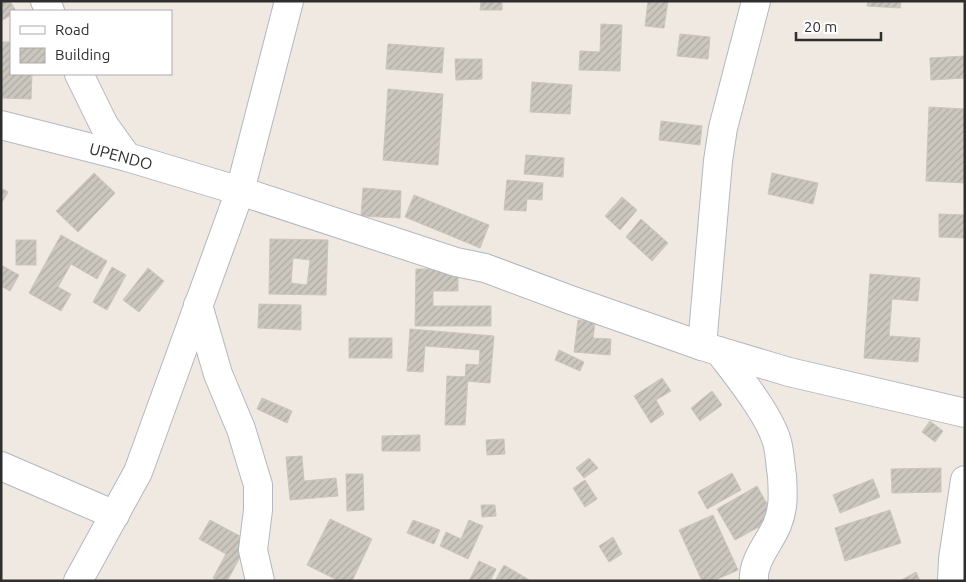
<svg xmlns="http://www.w3.org/2000/svg" width="966" height="582" viewBox="0 0 966 582" font-family="Ubuntu,sans-serif">
<style>
.building{fill:url(#building-hatch);stroke:#cbc5ba;fill-rule:evenodd}
.lines{fill:none;stroke-linecap:round;stroke-linejoin:round}
.street-casing{stroke:#b4b7c1;stroke-width:30}
.street{stroke:#fff;stroke-width:28}
.labels{text-anchor:middle;stroke-width:4;stroke-linejoin:round;paint-order:stroke}
.street-label{font-size:16px;fill:#2e2e2e;stroke:#fff}
</style>
<defs>
<pattern id="building-hatch" width="6" height="6" patternUnits="userSpaceOnUse" patternTransform="scale(1.25)"><rect width="6" height="6" fill="#cbc7bf"/><path d="M-1 1l2-2M0 6l6-6M5 7l2-2" fill="none" stroke="#afaba4"/></pattern>
</defs>
<rect width="100%" height="100%" fill="#efe9e1"/>
<g class="building">
<polygon points="1,1 10,1 16,11 11,11 11,15 1,21"/>
<polygon points="481,1 502,1 502,10 480,10"/>
<polygon points="648,1 668,1 664,28 645,26"/>
<polygon points="868,1 901,1 900,8 867,6"/>
<polygon points="601,24 622,25 620,71 579,70 580,51 600,52"/>
<polygon points="680,34 710,37 708,59 677,56"/>
<polygon points="1,42 11,42 11,74 32,74 31,99 1,98"/>
<polygon points="388,44 444,48 442,73 386,69"/>
<polygon points="965,56 965,78 931,80 930,58"/>
<polygon points="455,59 482,59 482,79 456,80"/>
<polygon points="532,82 572,85 570,114 530,112"/>
<polygon points="388,89 443,94 438,165 383,160"/>
<polygon points="929,107 965,109 965,183 926,181"/>
<polygon points="661,121 702,126 700,145 659,140"/>
<polygon points="526,155 564,158 563,177 524,174"/>
<polygon points="94,173 115,193 78,232 56,211"/>
<polygon points="772,173 818,183 813,204 768,194"/>
<polygon points="507,180 543,183 542,200 527,199 526,211 504,210"/>
<polygon points="1,188 8,192 1,204"/>
<polygon points="363,188 401,191 400,218 361,216"/>
<polygon points="414,195 489,225 480,248 405,217"/>
<polygon points="622,197 637,210 620,230 605,216"/>
<polygon points="939,214 965,215 965,238 939,237"/>
<polygon points="641,219 668,243 652,261 626,237"/>
<polygon points="61,235 107,261 97,279 71,264 58,287 71,294 61,311 29,293"/>
<path d="M270 239 328 240 326 295 269 294ZM293 258 310 260 307 285 291 283Z"/>
<rect x="16" y="240" width="20" height="25"/>
<polygon points="1,265 19,275 10,291 1,286"/>
<polygon points="112,267 126,275 107,310 93,302"/>
<polygon points="148,268 164,281 139,312 123,300"/>
<polygon points="416,269 458,269 458,291 433,291 433,306 491,306 491,326 415,326"/>
<polygon points="870,274 920,278 918,301 892,299 889,336 920,338 918,362 864,358"/>
<polygon points="259,304 301,305 301,330 258,328"/>
<polygon points="578,320 595,322 593,338 611,339 610,355 574,352"/>
<polygon points="410,329 494,336 490,383 465,381 466,364 479,365 480,350 425,346 423,372 407,371"/>
<rect x="349" y="338" width="43" height="20"/>
<polygon points="559,350 584,362 580,371 555,360"/>
<polygon points="447,376 468,377 465,425 445,425"/>
<polygon points="662,378 671,391 656,400 664,414 651,423 634,396"/>
<polygon points="712,391 722,405 700,421 691,408"/>
<polygon points="262,398 292,411 287,423 257,409"/>
<polygon points="930,421 943,431 935,442 922,432"/>
<polygon points="420,435 420,451 382,451 382,436"/>
<polygon points="504,439 505,454 487,455 486,440"/>
<polygon points="302,456 304,481 336,478 338,496 290,500 286,457"/>
<polygon points="589,458 598,468 584,478 576,468"/>
<polygon points="941,468 941,492 892,493 891,469"/>
<polygon points="732,473 741,490 707,509 698,492"/>
<polygon points="346,474 363,474 364,510 347,511"/>
<polygon points="873,479 880,497 840,513 833,495"/>
<polygon points="585,480 597,499 585,507 573,488"/>
<polygon points="757,486 775,518 735,540 717,509"/>
<polygon points="481,505 495,505 496,516 482,517"/>
<polygon points="890,510 901,543 845,561 835,528"/>
<polygon points="713,515 738,570 713,581 702,581 679,530"/>
<polygon points="330,519 372,539 352,581 339,581 307,565"/>
<polygon points="210,520 249,541 227,581 218,581 213,578 226,554 199,539"/>
<polygon points="413,520 440,530 434,544 407,533"/>
<polygon points="469,520 483,526 468,559 440,546 446,532 461,539"/>
<polygon points="613,537 622,554 609,562 599,546"/>
<polygon points="479,561 496,569 490,581 469,581"/>
<polygon points="504,565 531,581 495,581"/>
<polygon points="916,572 920,581 900,581"/>
</g>
<g class="lines">
<g class="street-casing">
<g id="street">
<polyline points="45,1 50,11"/>
<polyline points="79,74 104,125 127,157"/>
<polyline points="1,125 127,157 240,191 456,262 485,268 568,299 702,346 789,372 965,413"/>
<polyline points="198,305 218,374 241,429 258,485 258,510 253,550 260,581"/>
<polyline points="702,346 718,161 723,128 756,1"/>
<path d="M719 351C737 375 769 414 777 442 780 452 780 465 782 476 783 494 784 508 777 525 770 542 752 561 754 581"/>
<polyline points="1,466 115,515"/>
<polyline points="78,581 138,472 240,191 289,1"/>
<polyline points="952,581 953,559 965,480"/>
</g>
</g>
<use href="#street" class="street"/>
</g>
<g class="labels">
<g class="street-label">
<text transform="translate(121 156) rotate(15)" y="6">UPENDO</text>
</g>
</g>
<rect width="966" height="582" fill="none" stroke="#2e2e2e" stroke-width="5"/>
<rect x="10" y="10" width="162" height="65" fill="#ffffff" stroke="#ababab"/>
<rect x="20" y="26" width="25" height="8" fill="#ffffff" stroke="#ababab"/>
<text x="55" y="35" font-size="15" fill="#2e2e2e">Road</text>
<rect x="20" y="48" width="25" height="15" fill="url(#building-hatch)" stroke="#ababab"/>
<text x="55" y="60" font-size="15" fill="#2e2e2e">Building</text>
<path d="M796 32v8h85v-8" fill="none" stroke="#2e2e2e" stroke-width="2.5"/>
<text x="804" y="32" font-size="15" fill="#2e2e2e" stroke="#ffffff" stroke-width="4" paint-order="stroke">20 m</text>
</svg>
